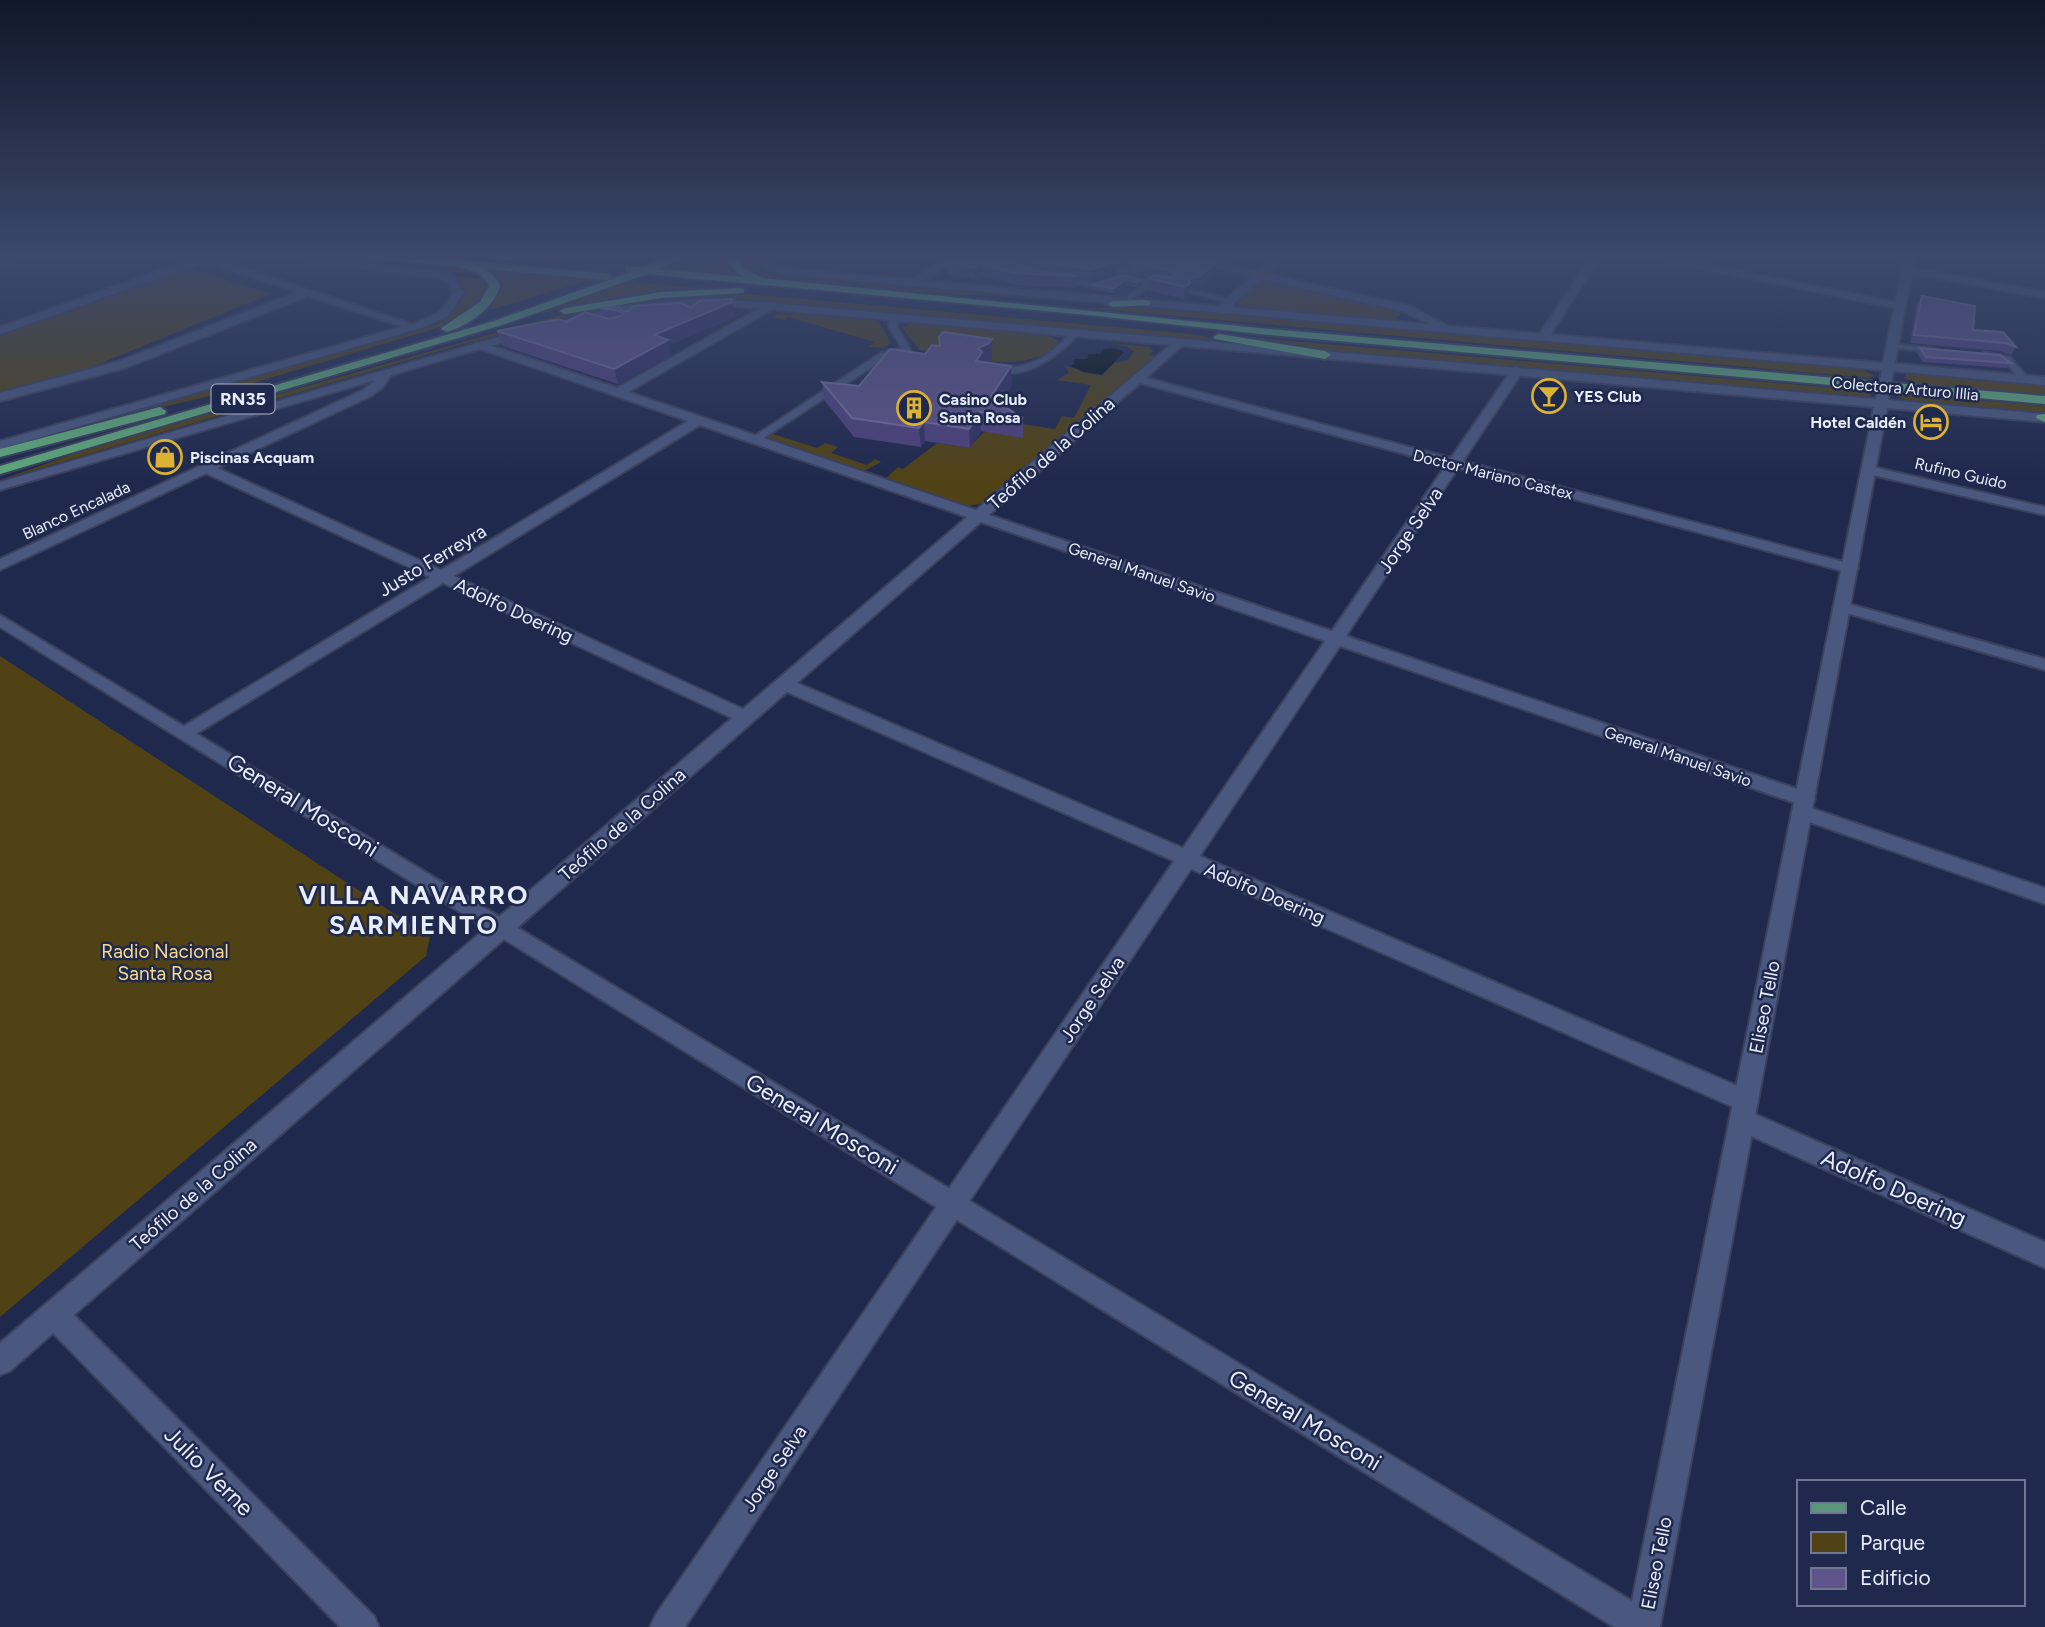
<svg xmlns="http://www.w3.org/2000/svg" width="2045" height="1627" viewBox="0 0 2045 1627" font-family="Figtree,sans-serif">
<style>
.green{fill:#514215}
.water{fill:#051215}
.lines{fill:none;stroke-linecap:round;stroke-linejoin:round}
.stream{stroke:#051215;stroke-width:4.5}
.service-casing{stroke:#3a415e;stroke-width:4}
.minor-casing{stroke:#3a415e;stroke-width:4}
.tertiary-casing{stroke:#3a415e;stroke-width:4}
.primary-casing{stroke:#3a415e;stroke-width:4}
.trunk-casing{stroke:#3a415e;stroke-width:4}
.service{fill:#4a577f;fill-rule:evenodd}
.minor{fill:#4a577f;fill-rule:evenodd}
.tertiary{fill:#4a577f;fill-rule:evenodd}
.primary{fill:#5a957c;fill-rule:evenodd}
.trunk{fill:#5faa7b;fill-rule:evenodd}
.wall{fill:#4e427d}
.shaded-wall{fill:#343064}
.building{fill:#5e548a;stroke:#746c9c;stroke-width:2}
.labels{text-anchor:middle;stroke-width:5;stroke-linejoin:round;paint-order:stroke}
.far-street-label{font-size:16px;fill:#e8edfc;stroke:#1f294d}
.far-poi-label{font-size:16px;font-weight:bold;fill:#e8edfc;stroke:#1f294d;text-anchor:start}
.shield{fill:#1f294d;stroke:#acb2c8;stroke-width:2}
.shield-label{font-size:18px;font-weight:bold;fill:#e8edfc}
.street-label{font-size:19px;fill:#e8edfc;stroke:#1f294d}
.park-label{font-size:19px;fill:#f9db89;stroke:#1f294d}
.near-street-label{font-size:23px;fill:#e8edfc;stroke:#1f294d}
.district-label{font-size:26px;font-weight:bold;letter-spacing:2px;fill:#e8edfc;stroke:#1f294d}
</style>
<rect width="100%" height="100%" fill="#1f294d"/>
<g class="green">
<polygon points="693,255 721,255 727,267 740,277 662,269"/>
<polygon points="737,255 752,255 764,269 785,275 1080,302 876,289 783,281 752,272 742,264"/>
<path d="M439 265C457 267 480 266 487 286L477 307 447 325 210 396 103 421 0 450 438 324 452 313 466 292 453 274 414 269Z"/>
<polygon points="187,268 271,294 84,370 0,393 0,336"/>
<polygon points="490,270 593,279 490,310 503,285 498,276"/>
<polygon points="674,277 1095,315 1098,317 670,278"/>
<polygon points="1268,281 1390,307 1400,314 1395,319 1384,320 1246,308 1237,304 1258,283"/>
<polygon points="631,282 699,288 617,298 532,315"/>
<path d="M747 294 1192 334 1234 343 710 297 685 298 599 309 460 345 0 480 102 444 552 317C616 304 682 291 747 294Z"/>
<polygon points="1086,308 1168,308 1861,369 1875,376 1868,378"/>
<polygon points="780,313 875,320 879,322 891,343 883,348 867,347 875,342 788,317 784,320 773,317"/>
<path d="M913 323 1048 335 1059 341C1044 362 1013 364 990 361L992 358 920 350 902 328Z"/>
<polygon points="1221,335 1859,390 1872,395 1865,398 1277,346"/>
<path d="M1109 343 1149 347 1153 351 1150 355 1156 356 985 503 967 506 886 478 898 467 903 469 937 443 970 448C993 414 1020 424 1055 429L1062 416 1074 418 1091 385 1057 380 1069 373 1065 366 1102 375 1114 363 1128 360 1134 352 1128 347Z"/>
<polygon points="1905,374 2045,385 2045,395 1918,384 1905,379"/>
<polygon points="1903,394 2045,406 2045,414 1909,402 1896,396"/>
<polygon points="770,433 817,448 825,443 838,447 831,453 867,465 875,459 881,462 864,471 769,438 766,437"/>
<polygon points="0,656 430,937 426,956 0,1317"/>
</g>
<polygon class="water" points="1114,348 1124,352 1102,375 1083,372 1070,366 1074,364 1074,359 1087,359 1089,354 1100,354 1103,349"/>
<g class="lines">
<polyline class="stream" points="453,274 483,277"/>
<g class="service-casing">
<g id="service">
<polygon points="1099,262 1127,269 1130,275 1168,286 1165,288 1152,285 1126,303 1122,301 1124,300 1145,283 1124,278 1096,287 1059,281 1062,279 1096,283 1124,273 1097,265 1096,264"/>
<polygon points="1192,290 1232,300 1234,301 1230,303 1190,293 1189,292"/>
<polygon points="890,315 897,317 897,327 913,354 912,356 906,356 904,352 887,357 759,441 753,441 753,437 881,353 902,348 889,327"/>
<path d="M1072 331 1079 333C1061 355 1021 384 992 369 1000 365 1011 368 1020 366 1042 362 1058 347 1072 331Z"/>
<polygon points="1888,344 1933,348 1937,350 1933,352 1891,348 1887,346"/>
<polygon points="1983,352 2010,357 2029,379 2022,381 2004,361 1983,356"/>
</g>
</g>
<g class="minor-casing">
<g id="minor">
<polygon points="15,255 31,255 0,267 0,261"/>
<polygon points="190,255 215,255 214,258 420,327 410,329 308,296 125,368 0,401 0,393 117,362 297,292 204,262 0,334 0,327 194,258"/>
<polygon points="950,255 963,255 917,285 908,283"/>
<polygon points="1165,255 1186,255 1258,272 1276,255 1288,255 1268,274 1410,306 1456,330 1446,332 1402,311 1262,279 1224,312 1216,312 1216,308 1252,277"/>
<polygon points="1592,255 1602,255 1547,340 1539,340 1537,338"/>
<polygon points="1634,255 1657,255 1900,303 1906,306 1900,309"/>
<polygon points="1907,267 2045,292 2045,298 1903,272 1903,268"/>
<path d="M768 304 778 306 628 392 976 510 1176 340 1186 342 1146 378 1451 458 1513 368 1517 367 1523 371 1463 461 1855 565 1858 568 1855 571 1850 573 1458 468 1346 636 1812 794 1815 799 1812 804H1798L1340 646 1200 856 1754 1093 1758 1101 1754 1109 1748 1111 2045 1242V1268L1733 1128 1730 1120 1733 1112 1740 1110 1191 869 685 1627H650L655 1616 1174 861 787 692 74 1315 374 1616 379 1627H340L53 1333 10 1371 0 1375V1343L732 718 443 583 191 737H179L176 733 179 729 430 577 201 471V465H211L441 570 688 421 475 347V343H483L617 388ZM1140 383 1446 465 1332 631 989 515ZM700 425 967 517 743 709 454 576ZM981 522 1325 641 1183 848 797 683Z"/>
<polygon points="1887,363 2045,377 2045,385 1883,370 1881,367"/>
<polygon points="1869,466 2045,507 2045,515 1864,473 1862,470"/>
<polygon points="1842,602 2045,659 2045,670 1836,610 1834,607"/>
<polygon points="1802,805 2045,888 2045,904 1795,817 1792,812 1795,807"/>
</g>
</g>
<g class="tertiary-casing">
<g id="tertiary">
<polygon points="265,255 299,255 444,273 456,279 463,293 448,316 424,327 0,449 0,441 416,323 440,312 453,293 448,283 441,279"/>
<polygon points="756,255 767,255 775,265 798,270 1883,363 1905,255 1915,255 1888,400 2045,414 2045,422 1887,408 1660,1627 1614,1627 0,627 0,615 1632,1601 1874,407 709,304 621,312 569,324 563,321 621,306 709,298 1876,399 1882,370 798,276 767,269"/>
<polygon points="523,330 527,331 527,335 391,375 382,388 371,396 0,570 0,559 363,390 375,380 0,490 0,482"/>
</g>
</g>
<g class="primary-casing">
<polygon id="primary" points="360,255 404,255 608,274 613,277 608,280 365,258"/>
</g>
<g class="trunk-casing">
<g id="trunk">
<polygon points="486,255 617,255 612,258 491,259"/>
<polygon points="674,255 689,255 659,269 744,277 736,272 724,255 735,255 744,268 762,278 1269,329 2045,396 2045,404 1269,335 1088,315 647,274 502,325 0,474 0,466 494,321 631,272 625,271 625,267 644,267"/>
<path d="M460 261C477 265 492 268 500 286 493 309 469 325 447 332L441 329 443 327 480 302 489 286C483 272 469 270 456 266V262Z"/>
<polygon points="740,288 744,289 744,293 661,298 565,314 559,311 565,308 661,292"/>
<polygon points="1146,300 1150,301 1150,305 1113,307 1107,304 1113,301"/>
<polygon points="1219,334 1325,351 1331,355 1325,359 1215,339 1213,337"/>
<polygon points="160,407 166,411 165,414 0,457 0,449"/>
<polygon points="2045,414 2045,422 2036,418 2037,415"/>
</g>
</g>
<use href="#service" class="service"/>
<use href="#minor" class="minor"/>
<use href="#tertiary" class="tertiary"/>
<use href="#primary" class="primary"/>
<use href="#trunk" class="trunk"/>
</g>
<g class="wall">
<polygon points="955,255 999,255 995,259 1005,261 1005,255 1180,255 1215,273 1197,288 1189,290 1189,295 1184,299 1148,290 1149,278 1150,278 1132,273 1128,266 1115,263 1115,273 1092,280 1077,278 1076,288 1016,285 981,276 975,280 946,273 945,261"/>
<polygon points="1123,276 1139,280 1139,284 1136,287 1125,285 1114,293 1091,289 1091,285"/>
<polygon points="1922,296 1973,330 2016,347 2011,355 2000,351 1910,343 1917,304"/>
<polygon points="600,308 623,311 691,308 735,317 669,345 671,355 618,384 503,346 497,331 603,317"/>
<polygon points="992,339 992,357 987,363 1011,366 1012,385 999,404 1023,418 1023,438 981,431 970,448 925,441 921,447 854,437 825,401 822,382 859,386 925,354 939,346"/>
<polygon points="1920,348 2011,363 2007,368 1923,362 1917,353"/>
</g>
<g class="shaded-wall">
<polygon points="990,255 999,255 990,263 990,269"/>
<polygon points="1115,262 1115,273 1092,280 1092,269"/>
<polygon points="1217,262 1215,273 1197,288 1189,290 1189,295 1184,299 1185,287 1189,278"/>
<polygon points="981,264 981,276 975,280 974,268"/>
<polygon points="1125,280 1125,285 1114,293 1114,288"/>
<polygon points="732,302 735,317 669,345 671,355 618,384 614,369 654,335"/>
<polygon points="992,339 992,357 989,363 983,365 976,361 978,348"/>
<polygon points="1011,366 1012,385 992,414 990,398"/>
<polygon points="980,412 981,431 970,448 969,429"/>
<polygon points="924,422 925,441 921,447 919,428"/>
</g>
<g class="building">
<polygon points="955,255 990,255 990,257 1039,271 1077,276 1016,273 981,264 974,268 945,261"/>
<polygon points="1016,255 1093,255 1115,262 1092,269 1041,262"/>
<polygon points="1129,255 1180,255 1217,262 1198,277 1189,278 1190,283 1185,287 1149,278 1154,275 1171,278 1175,275 1173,272 1133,261"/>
<polygon points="1123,276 1139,280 1136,282 1125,280 1114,288 1091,285"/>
<polygon points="1922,296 1975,306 1973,330 2003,332 2016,347 2005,343 1914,335"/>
<polygon points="732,299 732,302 654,335 668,340 614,369 497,331 559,319 566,322 585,312 609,319 624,315 620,311 600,308 619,307 623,311 629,311 633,306 681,303 691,308 699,301"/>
<polygon points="943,332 992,339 988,344 978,348 982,352 976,361 1011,366 990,398 1023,418 980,412 969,429 924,422 919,428 852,418 822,382 859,386 890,349 925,354 932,345 940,346 939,337"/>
<polygon points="1920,348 2000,355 2011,363 1926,357"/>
</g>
<linearGradient id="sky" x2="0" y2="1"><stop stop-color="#11172a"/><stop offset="0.53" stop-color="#3c496d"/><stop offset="1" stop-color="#3c496d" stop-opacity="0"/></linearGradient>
<rect width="2045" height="483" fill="url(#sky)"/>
<defs>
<g id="bar-ring" transform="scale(1.75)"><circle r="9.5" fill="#1f294d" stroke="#dbb233" stroke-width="1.5"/><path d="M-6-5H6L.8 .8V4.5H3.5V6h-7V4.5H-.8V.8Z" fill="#dbb233"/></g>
<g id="building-ring" transform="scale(1.75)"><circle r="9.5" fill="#1f294d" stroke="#dbb233" stroke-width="1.5"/><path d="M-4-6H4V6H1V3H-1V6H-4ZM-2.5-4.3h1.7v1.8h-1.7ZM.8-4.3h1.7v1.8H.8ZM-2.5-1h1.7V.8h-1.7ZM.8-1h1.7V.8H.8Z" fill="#dbb233"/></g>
<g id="hotel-ring" transform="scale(1.75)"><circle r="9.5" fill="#1f294d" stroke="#dbb233" stroke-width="1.5"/><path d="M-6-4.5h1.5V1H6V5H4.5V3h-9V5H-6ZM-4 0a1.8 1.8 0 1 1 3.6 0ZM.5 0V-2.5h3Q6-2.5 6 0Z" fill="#dbb233"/></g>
<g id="shop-ring" transform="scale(1.75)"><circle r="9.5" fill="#1f294d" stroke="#dbb233" stroke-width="1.5"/><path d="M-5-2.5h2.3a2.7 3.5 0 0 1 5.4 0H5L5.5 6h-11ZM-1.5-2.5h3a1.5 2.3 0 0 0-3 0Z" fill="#dbb233"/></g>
</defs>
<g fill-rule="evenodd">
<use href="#bar-ring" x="1549" y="396"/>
<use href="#building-ring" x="914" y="408"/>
<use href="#hotel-ring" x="1931" y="422"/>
<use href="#shop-ring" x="165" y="457"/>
</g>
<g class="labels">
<g class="far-street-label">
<text transform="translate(1905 388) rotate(5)" y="6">Colectora Arturo Illia</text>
<text transform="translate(1961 473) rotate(13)" y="6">Rufino Guido</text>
<text transform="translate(1493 474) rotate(14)" y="6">Doctor Mariano Castex</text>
<text transform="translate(76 510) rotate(-25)" y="6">Blanco Encalada</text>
<text transform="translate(1142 572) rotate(19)" y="6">General Manuel Savio</text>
<text transform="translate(1678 756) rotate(19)" y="6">General Manuel Savio</text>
</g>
<g class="far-poi-label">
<text x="1574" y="402">YES Club</text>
<text x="939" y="405">Casino Club<tspan x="939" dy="18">Santa Rosa</tspan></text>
<text x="1906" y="428" text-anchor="end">Hotel Caldén</text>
<text x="190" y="463">Piscinas Acquam</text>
</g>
<rect class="shield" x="211.5" y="384.5" width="63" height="29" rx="5"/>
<g class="shield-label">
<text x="243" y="405">RN35</text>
</g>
<g class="street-label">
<text transform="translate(1051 453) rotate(-41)" y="7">Teófilo de la Colina</text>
<text transform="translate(1410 530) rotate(-56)" y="7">Jorge Selva</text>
<text transform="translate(432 560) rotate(-31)" y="7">Justo Ferreyra</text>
<text transform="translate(514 610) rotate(25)" y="7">Adolfo Doering</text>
<text transform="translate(622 824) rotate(-41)" y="7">Teófilo de la Colina</text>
<text transform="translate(1265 893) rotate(23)" y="7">Adolfo Doering</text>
<text transform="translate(1092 999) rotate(-56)" y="7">Jorge Selva</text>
<text transform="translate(1764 1007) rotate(-79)" y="7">Eliseo Tello</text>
<text transform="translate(193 1194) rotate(-41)" y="7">Teófilo de la Colina</text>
<text transform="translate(774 1468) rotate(-56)" y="7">Jorge Selva</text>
<text transform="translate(1656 1563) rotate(-79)" y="7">Eliseo Tello</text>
</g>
<g class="park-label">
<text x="165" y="958">Radio Nacional<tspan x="165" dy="22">Santa Rosa</tspan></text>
</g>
<g class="near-street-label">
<text transform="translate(303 805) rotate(32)" y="8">General Mosconi</text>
<text transform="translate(822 1124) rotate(31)" y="8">General Mosconi</text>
<text transform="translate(1894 1188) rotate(24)" y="8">Adolfo Doering</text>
<text transform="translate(1305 1420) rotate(31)" y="8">General Mosconi</text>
<text transform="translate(209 1471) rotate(45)" y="8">Julio Verne</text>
</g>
<g class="district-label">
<text x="414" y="904">VILLA NAVARRO<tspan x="414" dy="30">SARMIENTO</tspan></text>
</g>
</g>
<rect x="1797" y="1480" width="228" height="126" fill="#1f294d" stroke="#6f7793" stroke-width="2"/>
<rect x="1811" y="1503" width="35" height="10" fill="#5a957c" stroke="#6f7793" stroke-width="2"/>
<text x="1860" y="1515" font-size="21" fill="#e8edfc">Calle</text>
<rect x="1811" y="1532" width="35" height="21" fill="#514215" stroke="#6f7793" stroke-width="2"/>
<text x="1860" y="1550" font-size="21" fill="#e8edfc">Parque</text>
<rect x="1811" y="1568" width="35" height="21" fill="#5e548a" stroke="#6f7793" stroke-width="2"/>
<text x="1860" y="1585" font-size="21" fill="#e8edfc">Edificio</text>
</svg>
